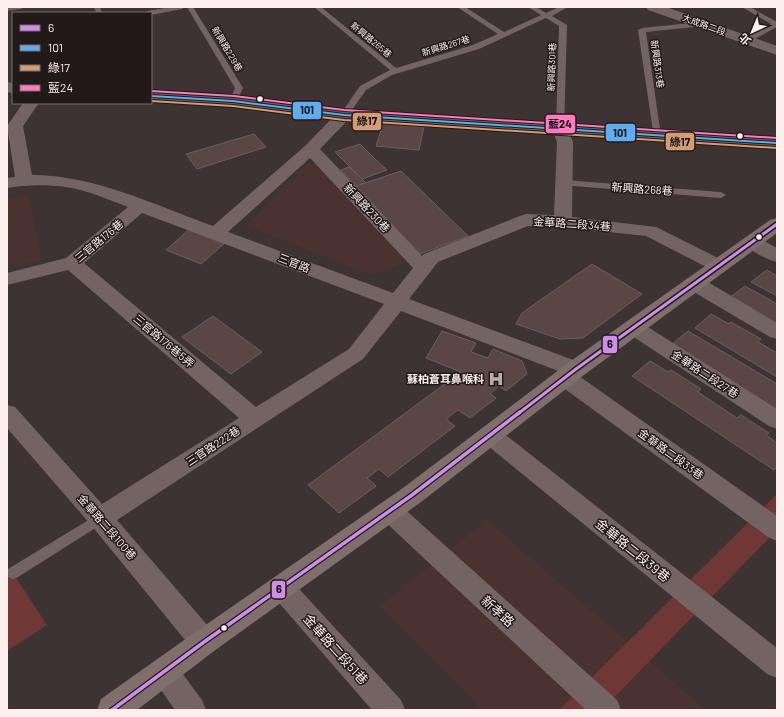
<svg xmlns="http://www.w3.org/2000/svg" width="784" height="717" viewBox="0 0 784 717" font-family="Barlow,'Noto Sans TC',sans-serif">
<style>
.built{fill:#4a3230}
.green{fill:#6f3735}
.building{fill:#5b4646;stroke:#685f5e}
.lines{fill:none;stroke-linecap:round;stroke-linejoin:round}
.service{fill:#736463;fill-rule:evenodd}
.minor{fill:#736463;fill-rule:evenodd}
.tertiary{fill:#736463;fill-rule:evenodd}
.primary{fill:#7e6e6c;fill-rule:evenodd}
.bus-1-far1-casing{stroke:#221919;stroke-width:6}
.bus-1-casing{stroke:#221919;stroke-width:6}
.bus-2-casing{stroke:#221919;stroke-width:4}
.bus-3-casing{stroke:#221919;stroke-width:4}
.bus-4-casing{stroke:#221919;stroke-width:4}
.bus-1-far1{stroke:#ce8fe9;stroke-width:3}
.bus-1{stroke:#ce8fe9;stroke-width:3.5}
.bus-2{stroke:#60acee;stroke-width:2}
.bus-3{stroke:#d39c74;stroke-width:2}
.bus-4{stroke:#fe7ac1;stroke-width:2}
.bus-dot{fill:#fcefed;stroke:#221919;stroke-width:1.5}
.labels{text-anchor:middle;stroke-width:3;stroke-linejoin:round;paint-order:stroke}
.far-street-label{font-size:9px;fill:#fcefed;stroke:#221919}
.street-label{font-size:11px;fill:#fcefed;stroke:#221919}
.poi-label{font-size:11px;font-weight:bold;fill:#fcefed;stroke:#221919;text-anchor:end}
.near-street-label{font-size:13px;fill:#fcefed;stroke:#221919}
.line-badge{stroke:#221919;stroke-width:1.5}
.pale-badge-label{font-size:11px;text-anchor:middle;font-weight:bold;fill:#111}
</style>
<rect width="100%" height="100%" fill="#3d3332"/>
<g class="built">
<polygon points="320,162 406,262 372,275 246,226 307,164"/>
<polygon points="28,194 42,260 7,268 7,199"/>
<polygon points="487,520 706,710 482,710 380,606"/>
</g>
<g class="green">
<polygon points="777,494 777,530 602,710 559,710"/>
<polygon points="7,568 13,573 47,625 7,651"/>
</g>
<g class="building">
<polygon points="383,124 424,127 419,150 376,146"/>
<polygon points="254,134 266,147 197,169 186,154"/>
<polygon points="360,144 374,158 387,170 362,179 335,152"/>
<polygon points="349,167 362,179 366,183 356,186 341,170"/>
<polygon points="401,171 468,236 420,254 356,186"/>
<polygon points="191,228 226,242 201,264 166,250"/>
<polygon points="592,264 642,294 583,338 560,339 516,324 522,313"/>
<polygon points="767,270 777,276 777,296 751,282"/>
<polygon points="745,286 777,304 777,325 729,298"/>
<polygon points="711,314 729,324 731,322 761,339 758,342 777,353 777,377 695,328"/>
<polygon points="213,316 262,352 231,374 182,337"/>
<polygon points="442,331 476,343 471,352 488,358 493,349 522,361 527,374 506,391 499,386 490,394 496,398 470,418 458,410 446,419 455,426 388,477 379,469 367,478 376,486 339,513 308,485 461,372 426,358"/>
<polygon points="688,331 777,384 777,415 671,345"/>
<polygon points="650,361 668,372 671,370 701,389 698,392 737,418 741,415 769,433 766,435 777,443 777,467 774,470 632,376"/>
</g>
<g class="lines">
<g class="service">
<polygon points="7,7 24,7 21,9 7,11"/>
<polygon points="94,7 100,7 102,13 96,13"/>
<polygon points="170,7 185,7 182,9 151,15 151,13 145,13 148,11"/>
<polygon points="187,7 193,7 243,88 236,103 230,103 229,101 235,88"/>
<polygon points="314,7 321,7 396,68 473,45 498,34 457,7 465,7 504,32 541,15 528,7 536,7 546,13 559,7 568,7 552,16 567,25 564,129 560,131 556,129 559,26 546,18 479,49 392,75 366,90 347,117 344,117 340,115 360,86 390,70"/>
<polygon points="742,7 750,7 777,22 777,27 749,42 743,42 743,38 771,24"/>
<polygon points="701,22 704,22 704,26 646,32 661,136 660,138 654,138 638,30 642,28"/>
<polygon points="564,180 721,192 726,195 721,198 561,185 560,183"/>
<polygon points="100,513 105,514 106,518 105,522 18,577 13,579 8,577 7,571 8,569"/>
</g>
<g class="minor">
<path d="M23 103H39L23 126 32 175C94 175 155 205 213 226L305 146 338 112 344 110 350 112 352 115 350 118 320 149 422 256 424 254 520 216 526 214 554 215 557 142 552 129 554 126 560 124 566 126 573 142 572 217 656 227 726 262 728 266 726 270 719 272 712 270 646 236 563 227 528 226 438 262 409 299 584 364 587 369 584 374 579 376 777 516V541L768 537 558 384 555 378 558 372H561L401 311 363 359 117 520 214 633 218 642 214 651 204 655 194 651 91 525 7 428V405L15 407 102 504 239 418 68 270 7 285V273L66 258 128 207C114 202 101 196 87 192 62 184 32 184 7 188V178L15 177 7 126ZM310 158 413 268 393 293 228 232ZM142 213 384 304 349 349 256 407 84 263Z"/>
<path d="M752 236 759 238 777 248V262C766 259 749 251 743 242L745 238Z"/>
<polygon points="694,277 701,278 777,323 777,339 770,337 687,288 684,283 687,278"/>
<polygon points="633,320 640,322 777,409 777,429 769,426 626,332 623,327 626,322"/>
<polygon points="490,426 498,429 777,648 777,678 767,674 482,441 479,435 482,429"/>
<polygon points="390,501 399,504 617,700 621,710 586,710 381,518 378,511 381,504"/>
<polygon points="282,576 291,580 401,700 405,710 372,710 273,596 269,588 273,580"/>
<polygon points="164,658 174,662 202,700 206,710 175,710 154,680 150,671 154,662"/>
</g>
<g class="tertiary">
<polygon points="646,7 666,7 777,46 777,55 648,10"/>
<polygon points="7,82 13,83 13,93 7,92"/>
<polygon points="151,91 233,96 344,110 777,138 777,148 344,120 233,106 151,101"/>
</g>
<polygon class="primary" points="777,218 777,233 584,375 421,502 214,651 137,710 97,710 101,699 194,633 403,488 568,363 770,220"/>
<g class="bus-1-far1-casing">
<polyline id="bus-1-far1" points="519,413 576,369 777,224"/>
</g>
<g class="bus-1-casing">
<polyline id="bus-1" points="112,710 204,642 412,495 520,412"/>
</g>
<g class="bus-2-casing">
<polyline id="bus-2" points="151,96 233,101 344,115 777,143"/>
</g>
<g class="bus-3-casing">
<polyline id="bus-3" points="151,101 233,106 344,120 777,148"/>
</g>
<g class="bus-4-casing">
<polyline id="bus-4" points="151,91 234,96 344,110 777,138"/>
</g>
<use href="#bus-1-far1" class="bus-1-far1"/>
<use href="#bus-1" class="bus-1"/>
<use href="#bus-2" class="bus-2"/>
<use href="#bus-3" class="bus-3"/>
<use href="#bus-4" class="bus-4"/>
</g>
<defs>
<g id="hospital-bare" transform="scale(1.2)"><path d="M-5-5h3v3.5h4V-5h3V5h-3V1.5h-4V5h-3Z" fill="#b9adac" stroke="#221919" stroke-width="2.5" paint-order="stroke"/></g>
</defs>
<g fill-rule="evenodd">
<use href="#hospital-bare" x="496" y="379"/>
</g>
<g class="bus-dot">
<circle cx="260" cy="99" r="3.5"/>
<circle cx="740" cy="136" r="3.5"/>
<circle cx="759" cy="237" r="3.5"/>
<circle cx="224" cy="628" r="3.5"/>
</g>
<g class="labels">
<g class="far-street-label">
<text transform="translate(704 25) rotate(20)" y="3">大成路二段</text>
<text transform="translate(371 40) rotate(39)" y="3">新興路265巷</text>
<text transform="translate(446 46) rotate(-17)" y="3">新興路267巷</text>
<text transform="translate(227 49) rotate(59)" y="3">新興路229巷</text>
<text transform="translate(657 64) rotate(82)" y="3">新興路313巷</text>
<text transform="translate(552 67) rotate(-88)" y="3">新興路301巷</text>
</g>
<g class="street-label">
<text transform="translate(642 189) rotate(4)" y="4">新興路268巷</text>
<text transform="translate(367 208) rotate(47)" y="4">新興路230巷</text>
<text transform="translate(572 224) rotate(4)" y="4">金華路二段34巷</text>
<text transform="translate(99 241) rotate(-40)" y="4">三官路176巷</text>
<text transform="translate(294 263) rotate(21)" y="4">三官路</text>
<text transform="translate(164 341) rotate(40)" y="4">三官路176巷5弄</text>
<text transform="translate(705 374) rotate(33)" y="4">金華路二段27巷</text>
<text transform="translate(213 446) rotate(-33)" y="4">三官路222巷</text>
<text transform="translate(671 454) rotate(36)" y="4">金華路二段33巷</text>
<text transform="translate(107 527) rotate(49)" y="4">金華路二段100巷</text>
</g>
<g class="poi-label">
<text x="484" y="383">蘇柏蒼耳鼻喉科</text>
</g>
<g class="near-street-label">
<text transform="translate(633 550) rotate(39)" y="5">金華路二段39巷</text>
<text transform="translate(498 611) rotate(42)" y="5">新孝路</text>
<text transform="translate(336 649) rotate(48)" y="5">金華路二段51巷</text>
</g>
</g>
<g class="line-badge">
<rect x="292" y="101" width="30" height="19" rx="4" fill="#60acee"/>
<rect x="352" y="112" width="30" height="19" rx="4" fill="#d39c74"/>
<rect x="545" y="114" width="31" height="20" rx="4" fill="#fe7ac1"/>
<rect x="605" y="123" width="31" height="19" rx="4" fill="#60acee"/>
<rect x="665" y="132" width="30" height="19" rx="4" fill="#d39c74"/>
<rect x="602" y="335" width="16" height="19" rx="4" fill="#ce8fe9"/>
<rect x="271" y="580" width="15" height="19" rx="4" fill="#ce8fe9"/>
</g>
<g class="pale-badge-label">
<text x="307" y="114">101</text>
<text x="367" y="125">綠17</text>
<text x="560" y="128">藍24</text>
<text x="620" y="137">101</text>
<text x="680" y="146">綠17</text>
<text x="610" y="348">6</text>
<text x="279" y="593">6</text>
</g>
<rect width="784" height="717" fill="none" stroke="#fcefed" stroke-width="16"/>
<rect x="12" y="12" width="140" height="92" fill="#221919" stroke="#796f6e"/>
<rect x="20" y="25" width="20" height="6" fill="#ce8fe9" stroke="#796f6e"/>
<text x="48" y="32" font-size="12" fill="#fcefed">6</text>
<rect x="20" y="45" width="20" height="6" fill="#60acee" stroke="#796f6e"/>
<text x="48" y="52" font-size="12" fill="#fcefed">101</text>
<rect x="20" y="65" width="20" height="6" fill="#d39c74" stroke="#796f6e"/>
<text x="48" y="72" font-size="12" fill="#fcefed">綠17</text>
<rect x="20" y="85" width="20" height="6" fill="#fe7ac1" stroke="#796f6e"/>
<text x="48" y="92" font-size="12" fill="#fcefed">藍24</text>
<g transform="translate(752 32) rotate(224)" stroke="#221919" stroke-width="3" paint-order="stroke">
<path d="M0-3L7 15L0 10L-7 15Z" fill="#fcefed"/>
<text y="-6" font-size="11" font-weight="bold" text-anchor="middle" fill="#fcefed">北</text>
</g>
</svg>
